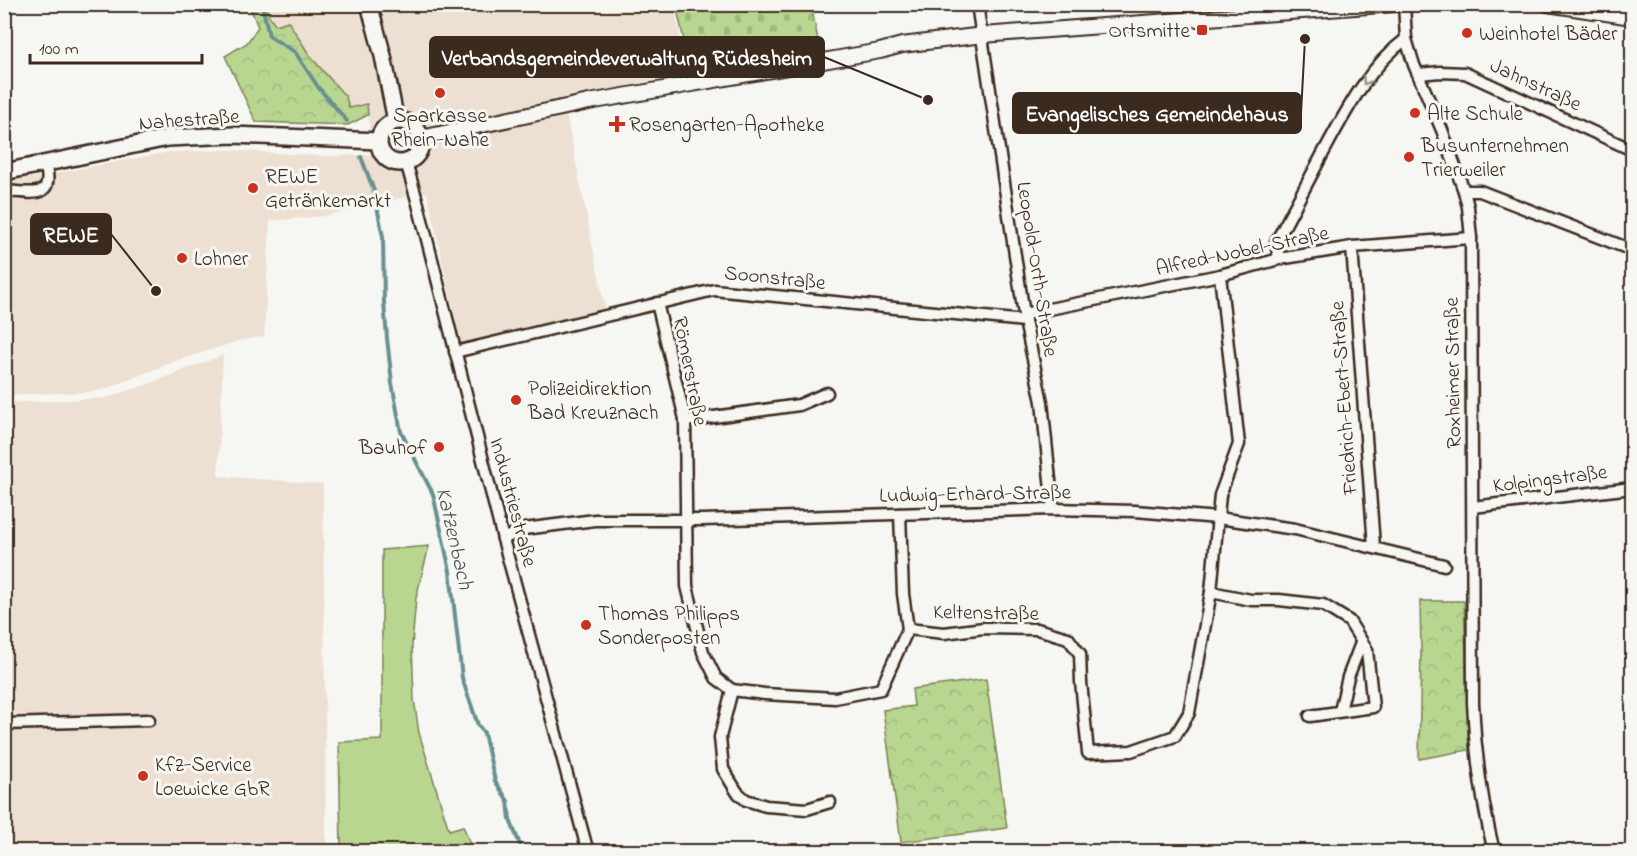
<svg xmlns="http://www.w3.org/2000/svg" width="1637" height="856" viewBox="0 0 1637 856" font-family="'Indie Flower',sans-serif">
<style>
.built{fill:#eddfd2}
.green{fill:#b8d68f;stroke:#7a8056;stroke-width:1.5}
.forest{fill:url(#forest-crowns);stroke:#7a8056;stroke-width:1.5}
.cemetery{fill:url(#cemetery-stones);stroke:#7a8056;stroke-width:1.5}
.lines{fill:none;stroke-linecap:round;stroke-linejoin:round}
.stream{stroke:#679092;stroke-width:4}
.minor-casing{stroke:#3b2a1e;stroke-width:15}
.tertiary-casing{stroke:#3b2a1e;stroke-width:18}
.secondary-casing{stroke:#3b2a1e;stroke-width:20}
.minor{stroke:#f6f6f2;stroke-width:10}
.tertiary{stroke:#f6f6f2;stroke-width:14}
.secondary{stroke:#f6f6f2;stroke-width:15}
.oneway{stroke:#989088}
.poi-dot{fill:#c8321e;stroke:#f6f6f2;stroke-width:2}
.labels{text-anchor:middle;stroke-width:6;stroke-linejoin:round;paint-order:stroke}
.poi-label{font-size:21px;fill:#3b2a1e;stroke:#f6f6f2;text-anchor:start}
.street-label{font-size:21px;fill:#3b2a1e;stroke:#f6f6f2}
.water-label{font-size:22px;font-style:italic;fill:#4d544e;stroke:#f6f6f2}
.leader{fill:none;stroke:#3b2a1e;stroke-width:2}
.callout-dot{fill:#3b2a1e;stroke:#f6f6f2;stroke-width:2}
.callout{fill:#3b2a1e;stroke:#3b2a1e;stroke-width:2}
.callout-label{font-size:22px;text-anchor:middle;font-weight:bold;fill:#fff}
</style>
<defs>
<pattern id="forest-crowns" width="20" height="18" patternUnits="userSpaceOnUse" patternTransform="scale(1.5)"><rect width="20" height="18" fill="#b8d68f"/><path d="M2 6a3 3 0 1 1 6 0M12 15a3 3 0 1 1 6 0" fill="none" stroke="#9fb87b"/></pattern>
<pattern id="cemetery-stones" width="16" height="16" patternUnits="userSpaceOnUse" patternTransform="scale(1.5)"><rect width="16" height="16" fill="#b8d68f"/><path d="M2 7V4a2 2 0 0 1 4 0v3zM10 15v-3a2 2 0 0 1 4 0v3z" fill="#9fb87b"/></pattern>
</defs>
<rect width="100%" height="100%" fill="#f6f6f2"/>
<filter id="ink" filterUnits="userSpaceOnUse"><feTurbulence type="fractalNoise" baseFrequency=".0167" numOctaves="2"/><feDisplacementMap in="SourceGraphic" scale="12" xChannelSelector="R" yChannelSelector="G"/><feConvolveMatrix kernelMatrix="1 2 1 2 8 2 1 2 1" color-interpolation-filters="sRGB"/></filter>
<g filter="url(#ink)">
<g class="built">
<polygon points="600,4 602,12 642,5 674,5 687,74 563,98 605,308 461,344 427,192 324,216 270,221 264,337 241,340 176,361 105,389 90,392 5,395 5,180 36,177 169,152 228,150 320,156 372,155 367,105 349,108 346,97 310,56 288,21 276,25 269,16 266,5"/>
<polygon points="223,355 218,476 323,484 326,845 187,852 5,852 5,403 106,398 149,384"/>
</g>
<polygon class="green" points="429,546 416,598 412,645 414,699 419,733 449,830 463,826 473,851 397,852 341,847 339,742 382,740 382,550"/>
<g class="forest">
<polygon points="249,5 266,5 269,16 276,25 288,21 310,56 346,97 349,108 367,104 368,115 348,125 256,122 225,56 247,43 258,27"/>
<polygon points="1420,601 1464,601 1469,750 1419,759 1421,651"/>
<polygon points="986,679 1007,828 901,842 883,710 914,706 912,689"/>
</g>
<polygon class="cemetery" points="676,5 811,5 819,45 717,67 711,40 685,45"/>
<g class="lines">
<g class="stream">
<polyline points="262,4 269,36 295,52 318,87 347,121"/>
<polyline points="361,157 374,191 383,237 384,303 387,338 392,383 401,432 433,494 450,571 462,678 478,725 484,733 495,781 508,801 510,820 523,852"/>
</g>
<g class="minor-casing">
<g id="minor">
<polyline points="977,4 1025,321 1042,402 1053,509"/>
<path d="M1404 4 1406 39 1414 65 1442 130 1464 191 1468 207 1471 238 1473 703C1475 754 1482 802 1494 852"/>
<polyline points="1419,74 1440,72 1465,73 1632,150"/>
<polyline points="406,162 418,204 503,539 588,852"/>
<path d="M4 191C30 192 56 201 45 164"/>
<polyline points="1464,191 1480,191 1632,250"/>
<polyline points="1352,247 1374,546"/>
<path d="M1279 259 1276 242C1291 214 1306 185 1321 157 1344 115 1367 68 1406 39"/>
<polyline points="657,303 685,419 687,586 703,652 716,678 732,690 765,694 835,698 881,689 908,629"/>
<polyline points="1024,314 1220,275 1279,259 1352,247 1471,238"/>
<polyline points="455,352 714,290 1025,321"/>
<polyline points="685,421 799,405 827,393"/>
<polyline points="1473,507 1632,488"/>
<polyline points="900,514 903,594 908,629"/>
<polyline points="503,539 524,529 595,520 703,520 1053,509 1135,511 1218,518 1295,529 1444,565"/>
<polyline points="1211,592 1251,600 1279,600 1323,605 1349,621 1367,650 1373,707 1310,716"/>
<polyline points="908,629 944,633 984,628 1037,629 1068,638 1080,654 1081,682 1088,753 1131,751 1175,736 1189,713 1211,592 1220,495 1239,444 1220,275"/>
<polyline points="732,690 720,737 723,769 737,792 746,800 766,806 807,809 830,802"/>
<polyline points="1340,711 1348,677 1361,643"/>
<polyline points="4,724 149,720"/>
</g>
</g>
<g class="tertiary-casing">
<g id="tertiary">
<polyline points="1548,4 1632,17"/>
<polyline points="421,138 589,102 880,51 902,45 983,35 1395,4"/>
</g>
</g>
<g class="secondary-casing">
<g id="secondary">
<polyline points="369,4 383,56 396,121"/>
<circle cx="400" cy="142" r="21"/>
<polyline points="4,172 168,138 233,135 379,141"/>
</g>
</g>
<use href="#minor" class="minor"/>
<use href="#tertiary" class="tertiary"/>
<use href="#secondary" class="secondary"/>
</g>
<defs><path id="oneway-chevron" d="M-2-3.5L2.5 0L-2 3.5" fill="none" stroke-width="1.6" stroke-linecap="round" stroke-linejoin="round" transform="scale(1.5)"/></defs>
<use class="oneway" href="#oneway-chevron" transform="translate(1366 81) rotate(123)"/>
</g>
<g class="poi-dot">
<rect x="1196" y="24" width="12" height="12" rx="3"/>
<circle cx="1467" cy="33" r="6"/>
<circle cx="440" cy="93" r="6"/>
<circle cx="1415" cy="113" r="6"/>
<path d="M614 115h6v6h6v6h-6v6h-6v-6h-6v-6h6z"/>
<circle cx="1409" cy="157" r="6"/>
<circle cx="253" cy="188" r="6"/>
<circle cx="182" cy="258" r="6"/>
<circle cx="516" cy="400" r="6"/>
<circle cx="439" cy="447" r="6"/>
<circle cx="586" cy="625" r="6"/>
<circle cx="143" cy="776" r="6"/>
</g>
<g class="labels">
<g class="poi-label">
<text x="1190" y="37" text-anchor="end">Ortsmitte</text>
<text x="1479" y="40">Weinhotel Bäder</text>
<text x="1427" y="120">Alte Schule</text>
<text x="440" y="122" text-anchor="middle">Sparkasse<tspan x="440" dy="24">Rhein-Nahe</tspan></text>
<text x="629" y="131">Rosengarten-Apotheke</text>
<text x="1421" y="152">Busunternehmen<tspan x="1421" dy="24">Trierweiler</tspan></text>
<text x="265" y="183">REWE<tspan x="265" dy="24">Getränkemarkt</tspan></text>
<text x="194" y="265">Lohner</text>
<text x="528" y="395">Polizeidirektion<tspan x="528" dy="24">Bad Kreuznach</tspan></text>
<text x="427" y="454" text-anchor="end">Bauhof</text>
<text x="598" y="620">Thomas Philipps<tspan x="598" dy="24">Sonderposten</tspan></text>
<text x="155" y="771">Kfz-Service<tspan x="155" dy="24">Loewicke GbR</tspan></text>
</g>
<g class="street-label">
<text transform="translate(1536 84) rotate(25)" y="7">Jahnstraße</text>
<text transform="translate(189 119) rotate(-4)" y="7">Nahestraße</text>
<text transform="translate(1242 250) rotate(-12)" y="7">Alfred-Nobel-Straße</text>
<text transform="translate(1038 269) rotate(81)" y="7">Leopold-Orth-Straße</text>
<text transform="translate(775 277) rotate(6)" y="7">Soonstraße</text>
<text transform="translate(691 371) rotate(79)" y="7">Römerstraße</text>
<text transform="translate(1452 373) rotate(-91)" y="7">Roxheimer Straße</text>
<text transform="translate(1343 398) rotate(-94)" y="7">Friedrich-Ebert-Straße</text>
<text transform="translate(1550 478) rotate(-7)" y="7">Kolpingstraße</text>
<text transform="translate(975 493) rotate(-1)" y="7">Ludwig-Erhard-Straße</text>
<text transform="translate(514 502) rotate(75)" y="7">Industriestraße</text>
<text transform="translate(986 612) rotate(1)" y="7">Keltenstraße</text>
</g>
<g class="water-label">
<text transform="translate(456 538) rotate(77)" y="8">Katzenbach</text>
</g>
</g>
<path class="leader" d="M928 100L824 57M1305 39L1301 113M156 291L111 234"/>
<g class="callout-dot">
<circle cx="928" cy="100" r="6"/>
<circle cx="1305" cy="39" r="6"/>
<circle cx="156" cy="291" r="6"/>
</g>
<g class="callout">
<rect x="430" y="37" width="394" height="40" rx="6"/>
<rect x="1013" y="93" width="288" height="40" rx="6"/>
<rect x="31" y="214" width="80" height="40" rx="6"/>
</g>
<g class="callout-label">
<text x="627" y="65">Verbandsgemeindeverwaltung Rüdesheim</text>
<text x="1157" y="121">Evangelisches Gemeindehaus</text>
<text x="71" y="242">REWE</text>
</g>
<rect width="1637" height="856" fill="none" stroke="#f6f6f2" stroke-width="24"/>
<rect x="12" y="12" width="1613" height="832" fill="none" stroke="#3b2a1e" stroke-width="2" filter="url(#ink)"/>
<path d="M30 54v9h172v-9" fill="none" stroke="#3b2a1e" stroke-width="3"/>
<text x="39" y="54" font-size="18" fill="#3b2a1e" stroke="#f6f6f2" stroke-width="4.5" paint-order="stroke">100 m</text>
</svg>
